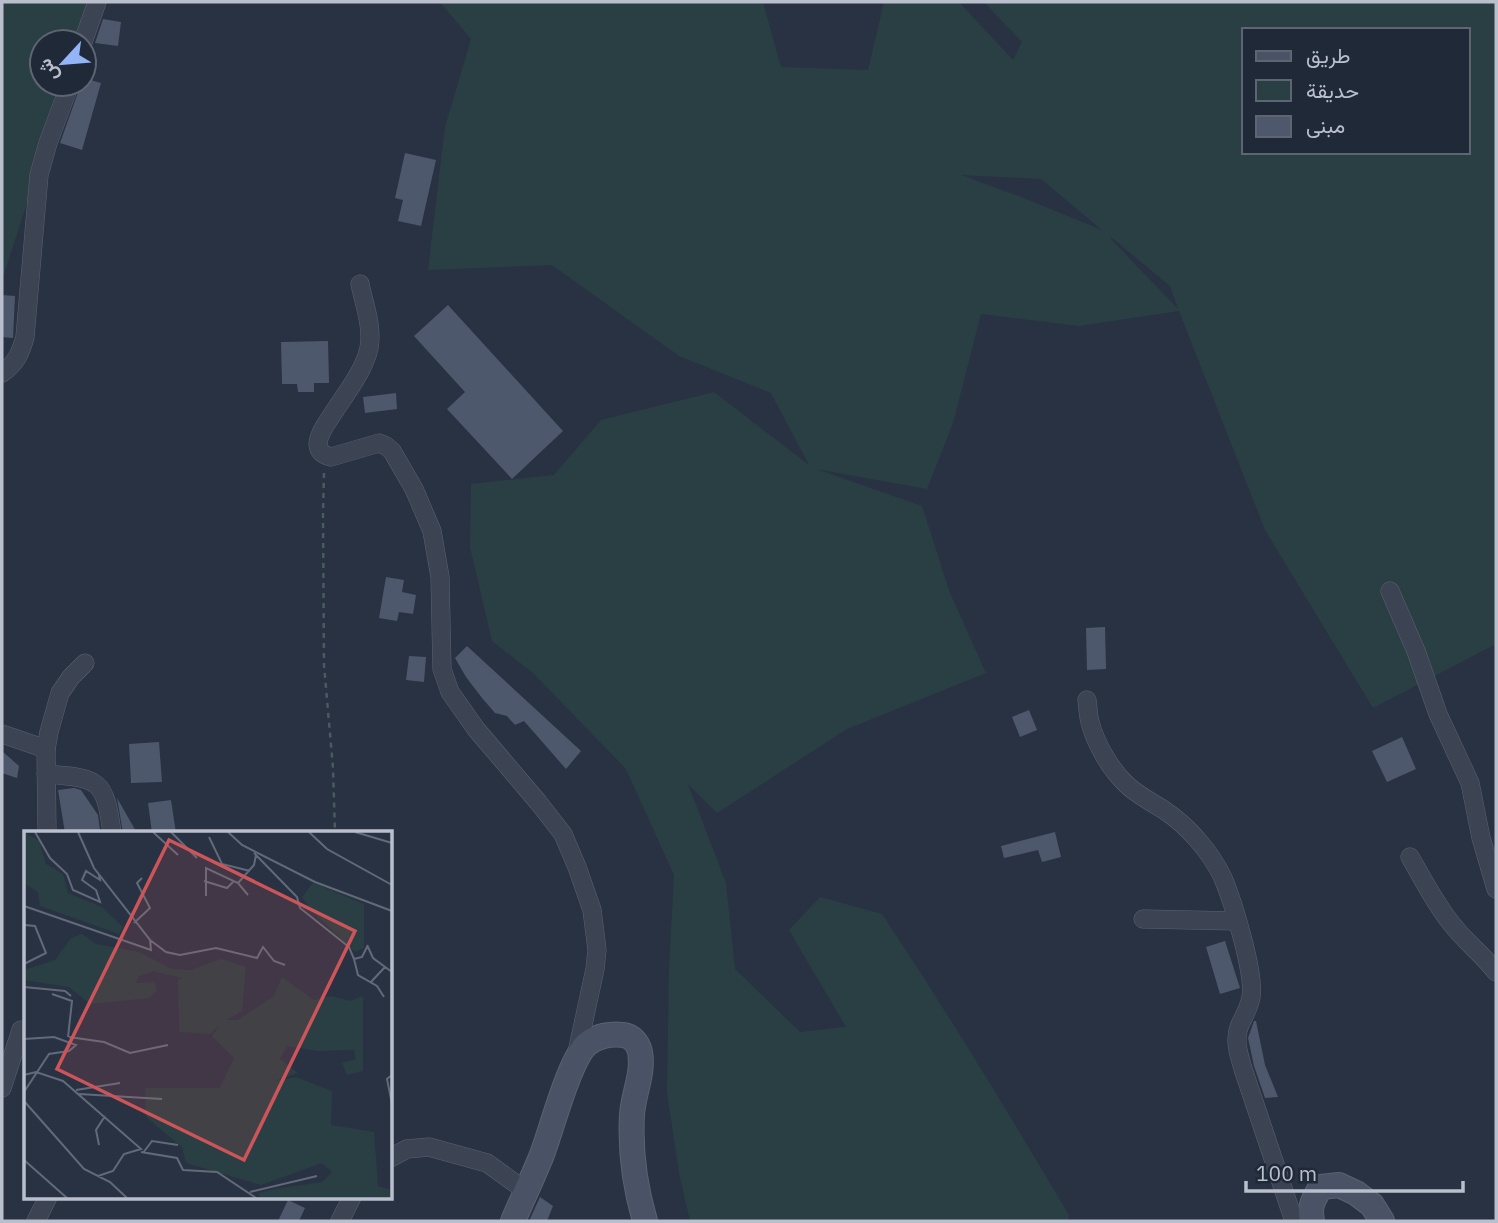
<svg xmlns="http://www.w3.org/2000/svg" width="1498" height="1223" viewBox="0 0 1498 1223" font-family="'IBM Plex Sans',Vazirmatn,sans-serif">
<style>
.green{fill:#2a3f44;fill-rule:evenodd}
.building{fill:#4e586c}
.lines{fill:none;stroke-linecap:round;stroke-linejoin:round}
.street-casing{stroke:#5a6270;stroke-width:19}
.secondary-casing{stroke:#5a6270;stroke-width:26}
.path{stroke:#485c60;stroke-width:2.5;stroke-dasharray:5 5;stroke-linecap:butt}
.street{stroke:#3c4453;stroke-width:18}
.secondary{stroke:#4a5365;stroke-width:24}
.inset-road{fill:none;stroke:#626a7a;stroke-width:2}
.view{fill:#cd5559;fill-opacity:0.15;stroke:#cd5559;stroke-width:3.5}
.inset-edge{fill:none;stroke:#b9bfcc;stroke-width:3.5}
</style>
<rect width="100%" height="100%" fill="#283243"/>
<g class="green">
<polygon points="2,2 93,2 80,42 42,42 42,84 66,84 4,274 2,274"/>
<path d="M440 2H763L781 67 868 70 884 2H959L1013 60 1022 42 984 2H1496V644L1373 708 1265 530 1179 311 1079 326 981 314 953 423 927 489 816 469 922 506 950 593 986 673 847 729 717 813 688 784 726 883 735 969 800 1032 846 1027 789 930 820 897 882 914C948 1013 1009 1114 1069 1215L1068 1221H690L679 1173 667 1092 669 969 674 875 626 769 534 674 492 641 470 547 471 484 554 475 601 420 714 392 809 465 771 393 679 356 552 265 428 270 445 127 471 39ZM1244 30H1468V152H1244ZM961 175 1041 179 1102 230 1021 197ZM1111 237 1170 286 1178 309 1110 238Z"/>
</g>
<g class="building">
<polygon points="103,19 121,22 118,46 95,43"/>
<polygon points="84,78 101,83 82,150 60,143 81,84 84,84"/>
<polygon points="405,153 436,160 421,226 398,221 403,200 395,198"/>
<polygon points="2,295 15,296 13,338 2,337"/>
<polygon points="448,305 563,431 512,479 447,409 465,392 414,336"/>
<polygon points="328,341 329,383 314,383 314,392 298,392 297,384 282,384 281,342"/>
<polygon points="396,393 397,409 365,413 363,397"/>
<polygon points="386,577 404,580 402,592 416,595 413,614 399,612 397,621 379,618"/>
<polygon points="1105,627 1106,669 1087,670 1086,628"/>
<polygon points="467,646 581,751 566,769 524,721 515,725 507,716 495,713 482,698 466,677 455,658"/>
<polygon points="409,656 426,657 424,682 406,680"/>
<polygon points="1029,710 1037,730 1020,737 1012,717"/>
<polygon points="1402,737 1416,769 1387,782 1372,751"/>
<polygon points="159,742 162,782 131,783 129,744"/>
<polygon points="2,751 19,766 17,778 2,773"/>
<polygon points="74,788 81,790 98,815 100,830 65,833 58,790"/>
<polygon points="117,798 137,833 123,833"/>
<polygon points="171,800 176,833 152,833 148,803"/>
<polygon points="1055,832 1061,857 1042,862 1038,850 1004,858 1001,846"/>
<polygon points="1225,941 1240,988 1220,994 1206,947"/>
<polygon points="1254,1021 1256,1021 1265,1065 1278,1097 1265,1098 1254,1066 1248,1038"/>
<polygon points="540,1197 553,1206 547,1221 529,1221"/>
<polygon points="288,1200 305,1208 299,1221 278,1221"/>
</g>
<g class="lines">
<g class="street-casing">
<g id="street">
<polyline points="83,42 97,2"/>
<path d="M360 284C364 304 373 327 369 348 364 372 343 397 330 418 325 425 319 434 318 443 318 451 323 455 331 457L379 443 386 446 392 451 414 489 432 531 440 577 442 669 450 692 476 729 538 802 563 834 577 867 592 910 597 950 595 969 576 1057"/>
<path d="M2 373C16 364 21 352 25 337L39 175 48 143 70 84"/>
<polyline points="1390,591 1416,651 1438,714 1470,783 1481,838 1496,889"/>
<path d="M1087 700C1088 707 1088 715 1090 722 1095 742 1109 767 1124 782 1135 794 1150 801 1164 810 1188 826 1210 851 1223 878 1233 902 1255 973 1251 997 1249 1009 1243 1017 1239 1027 1234 1041 1239 1055 1243 1069L1294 1221"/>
<polyline points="2,734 46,749"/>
<path d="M46 774C99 778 105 779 112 833"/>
<polyline points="47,833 46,749 49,732 60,693 71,677 85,663"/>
<path d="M1410 857C1424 881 1437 907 1455 928 1468 944 1484 956 1496 972"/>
<polyline points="1143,919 1237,921"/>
<polyline points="2,1088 21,1030"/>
<polyline points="390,1158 407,1149 429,1147 487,1163 526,1191"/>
<polyline points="36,1221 48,1197"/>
<polyline points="340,1221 352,1197"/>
</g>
</g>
<g class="secondary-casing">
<g id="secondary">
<path d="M513 1221C522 1200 532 1179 541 1157 551 1132 569 1060 587 1044 597 1036 611 1033 623 1035 632 1036 638 1043 640 1052 644 1074 633 1094 632 1115 630 1151 635 1187 645 1221"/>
<path d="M1312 1221C1309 1206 1313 1200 1321 1187L1339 1185 1356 1193 1372 1205 1382 1221"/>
</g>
</g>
<polyline class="path" points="324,473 323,513 324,665 333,768 335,833"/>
<use href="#street" class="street"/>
<use href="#secondary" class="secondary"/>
</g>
<g transform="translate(24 831)">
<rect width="368" height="368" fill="#283243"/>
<path d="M0 1 15 10 22 33 39 43 44 62 78 76 99 96 95 103 16 75 14 61 0 52ZM289 52 340 73V117L331 121 289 81 278 66ZM58 103 72 113 115 121 148 138 167 139 197 128 222 136 218 180 202 189H214L250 165 258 146 290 169 307 165 326 170 339 165V240L323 244 318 232 332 228 330 219 294 220 263 215 256 228 274 242 247 251 272 246 308 260 307 294 350 301 354 355 367 359V367H236L235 362 256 357 298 351 308 341 298 332 237 354 162 332 158 316 122 286 121 257H196L210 227 188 205 196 194 186 203 155 201 154 149 158 147 129 140 114 146 112 152 131 151 133 159 126 167 66 173 45 156 0 149V139L31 129 47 107Z" fill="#2a3f44"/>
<path class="inset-road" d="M11 1 26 27 43 43 49 59 76 71 72 59 58 49 62 40 76 49 75 44M129 1 154 24M147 1 173 27M204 1 218 14 291 51 368 80M285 1 303 18 368 54M331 1 368 12M185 6 198 33 226 40M230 22 273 66 276 77 325 116 330 128 338 126 344 114M180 50 203 57 210 50M214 52 230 34 232 24M182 65V37L214 52 224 64M0 75 127 119 126 109 70 37 54 1M110 92 126 77 113 52 118 47M0 94 11 95 22 122 0 133M126 109 142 121 156 124 192 117 233 127 239 116 250 130 261 134M344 116 349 127 368 141M330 128 334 144 353 155 360 166M346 152 361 136M0 156 41 160 47 165M28 163 48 170 44 206M45 206 80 211 106 222 144 214M0 208 30 206 52 214 45 220 25 223 0 261M0 244 12 241 39 250 117 318 100 323 89 340 74 345M368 244 363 248 368 273M52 259 96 252M55 263 138 268M0 270 60 338 86 351 103 367M75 314 72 299 81 285M117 321 153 327 159 339 193 341 232 367M119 322 128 310 154 314M0 329 43 367M226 361 293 345"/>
<path class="view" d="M145 9 331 100 220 329 33 238Z"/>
<rect width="368" height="368" class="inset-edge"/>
</g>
<rect width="1498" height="1223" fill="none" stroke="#b9bfcc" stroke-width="7"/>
<rect x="1242" y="28" width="228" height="126" fill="#202938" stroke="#5d6573" stroke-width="2"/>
<rect x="1256" y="51" width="35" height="10" fill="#4a5365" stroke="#5d6573" stroke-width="2"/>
<text x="1306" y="63" font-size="21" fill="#b9bfcc">طريق</text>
<rect x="1256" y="80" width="35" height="21" fill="#2a3f44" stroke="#5d6573" stroke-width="2"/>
<text x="1306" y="98" font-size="21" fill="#b9bfcc">حديقة</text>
<rect x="1256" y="116" width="35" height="21" fill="#4e586c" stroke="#5d6573" stroke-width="2"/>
<text x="1306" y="133" font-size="21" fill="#b9bfcc">مبنى</text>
<g transform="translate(63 63) rotate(244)"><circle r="33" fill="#202938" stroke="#5d6573" stroke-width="2"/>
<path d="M0-5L12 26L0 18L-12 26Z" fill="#93b4f7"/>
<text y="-10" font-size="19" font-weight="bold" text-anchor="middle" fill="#b9bfcc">ش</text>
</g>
<path d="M1246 1181v10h217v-10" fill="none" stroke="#b9bfcc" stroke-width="3.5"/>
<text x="1256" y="1181" font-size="21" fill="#b9bfcc" stroke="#202938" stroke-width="5" paint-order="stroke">100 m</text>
</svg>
